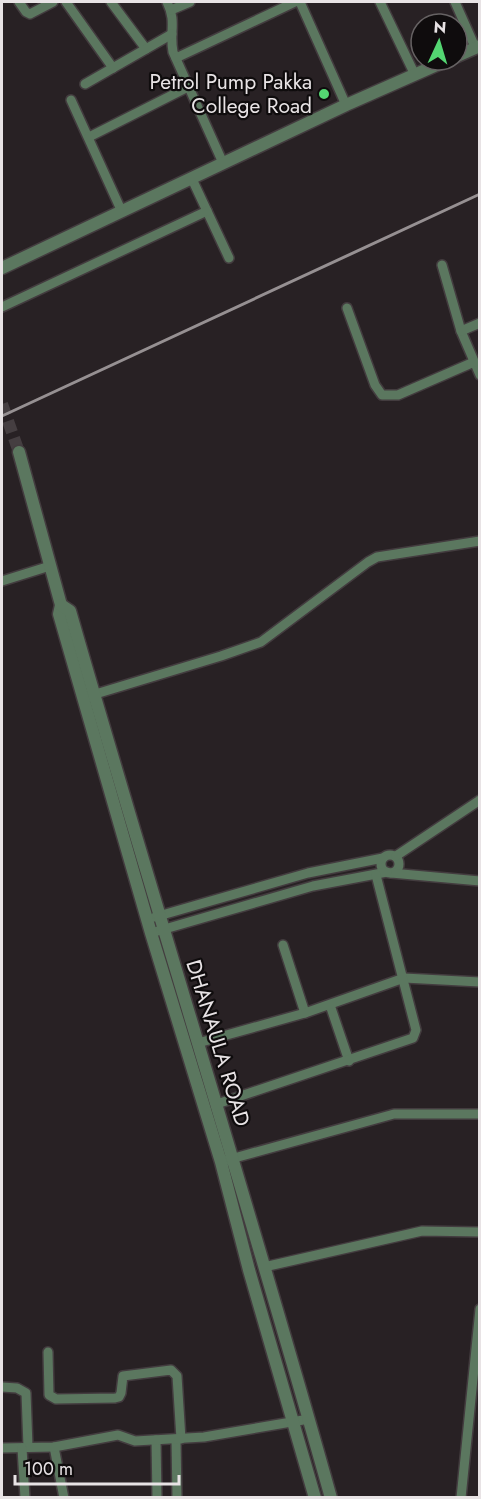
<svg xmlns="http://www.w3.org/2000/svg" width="481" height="1499" viewBox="0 0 481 1499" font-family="Jost,sans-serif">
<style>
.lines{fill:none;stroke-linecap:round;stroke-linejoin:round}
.tertiary-tunnel{stroke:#453e41;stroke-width:12;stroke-dasharray:12 6;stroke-linecap:butt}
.minor-casing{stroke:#433c3f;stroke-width:12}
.tertiary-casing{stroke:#433c3f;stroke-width:15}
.minor{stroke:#5b775f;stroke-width:9}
.tertiary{stroke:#5b775f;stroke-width:12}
.rail{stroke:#969092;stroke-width:3}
.poi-dot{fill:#54d672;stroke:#0f0c0d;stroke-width:2}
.labels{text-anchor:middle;stroke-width:4.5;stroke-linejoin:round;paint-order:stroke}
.poi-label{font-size:21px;fill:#e8e3e5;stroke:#0f0c0d;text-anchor:end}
.street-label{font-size:21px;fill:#e8e3e5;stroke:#0f0c0d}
</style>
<rect width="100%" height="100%" fill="#282124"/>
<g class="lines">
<polyline class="tertiary-tunnel" points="2,404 19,452"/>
<g class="minor-casing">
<g id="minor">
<polyline points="19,2 26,12 30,14 53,2"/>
<polyline points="66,2 113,68"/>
<polyline points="111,2 146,49"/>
<path d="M167 2C177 22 169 32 173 52L223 163"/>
<polyline points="300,2 346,105"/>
<polyline points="380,2 415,75"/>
<polyline points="455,2 475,47"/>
<polyline points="171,10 190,2"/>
<polyline points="176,58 295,2"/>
<polyline points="85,84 172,34"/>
<polyline points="71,100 122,212"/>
<polyline points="89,137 188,87"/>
<polyline points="192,179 229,258"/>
<polyline points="442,265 461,331 480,375"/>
<polyline points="2,307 207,211"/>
<polyline points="347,308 375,385 382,395 398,395 474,362"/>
<polyline points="461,331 480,323"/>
<polyline points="2,581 50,566"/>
<polyline points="89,696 221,656 261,642 368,562 377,557 480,541"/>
<circle cx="390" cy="864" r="9"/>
<polyline points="396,856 480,800"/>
<polyline points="391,873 480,881"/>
<polyline points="155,917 308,873 383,858"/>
<polyline points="151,933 313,886 387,872"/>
<polyline points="283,945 305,1013"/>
<polyline points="330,1005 349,1061"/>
<polyline points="198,1043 305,1013 404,978 480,982"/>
<polyline points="217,1104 413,1038 416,1030 376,875"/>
<polyline points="227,1160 394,1114 480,1114"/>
<polyline points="264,1267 422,1231 480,1232"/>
<polyline points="48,1352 49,1395 56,1399 115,1398 119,1397 121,1393 123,1376 171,1370 177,1376 181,1439"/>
<polyline points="2,1387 17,1388 26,1393 28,1447"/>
<polyline points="156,1440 157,1498"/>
<polyline points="176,1440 177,1498"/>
<polyline points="54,1447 64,1498"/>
<polyline points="2,1448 54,1447 118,1435 135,1441 204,1437 309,1419"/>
<polyline points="22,1448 25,1498"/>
<polyline points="461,1498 480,1309"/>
</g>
</g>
<g class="tertiary-casing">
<g id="tertiary">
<polyline points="457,56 480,46"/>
<polyline points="2,268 346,105 448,60"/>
<polyline points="19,452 61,605 59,614 151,933 221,1162 249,1270 315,1498"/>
<path d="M61 605 70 611C155 907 248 1201 331 1498"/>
</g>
</g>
<use href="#minor" class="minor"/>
<use href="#tertiary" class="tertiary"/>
<polyline class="rail" points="2,416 480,194"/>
</g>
<circle class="poi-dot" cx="324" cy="94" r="6"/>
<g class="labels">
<g class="poi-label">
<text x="312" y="89">Petrol Pump Pakka<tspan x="312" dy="24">College Road</tspan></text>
</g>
<g class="street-label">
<text transform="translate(218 1043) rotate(73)" y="7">DHANAULA ROAD</text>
</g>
</g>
<rect width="481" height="1499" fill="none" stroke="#e8e3e5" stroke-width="6"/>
<g transform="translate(439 42) rotate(4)"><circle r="28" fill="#0f0c0d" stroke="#666263" stroke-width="1.5"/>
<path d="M0-4.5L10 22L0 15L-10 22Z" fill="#54d672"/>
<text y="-9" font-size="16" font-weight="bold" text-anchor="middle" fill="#e8e3e5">N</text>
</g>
<path d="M15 1475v9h164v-9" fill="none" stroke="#e8e3e5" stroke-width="3"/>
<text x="24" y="1475" font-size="18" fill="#e8e3e5" stroke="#0f0c0d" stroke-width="4.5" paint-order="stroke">100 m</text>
</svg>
